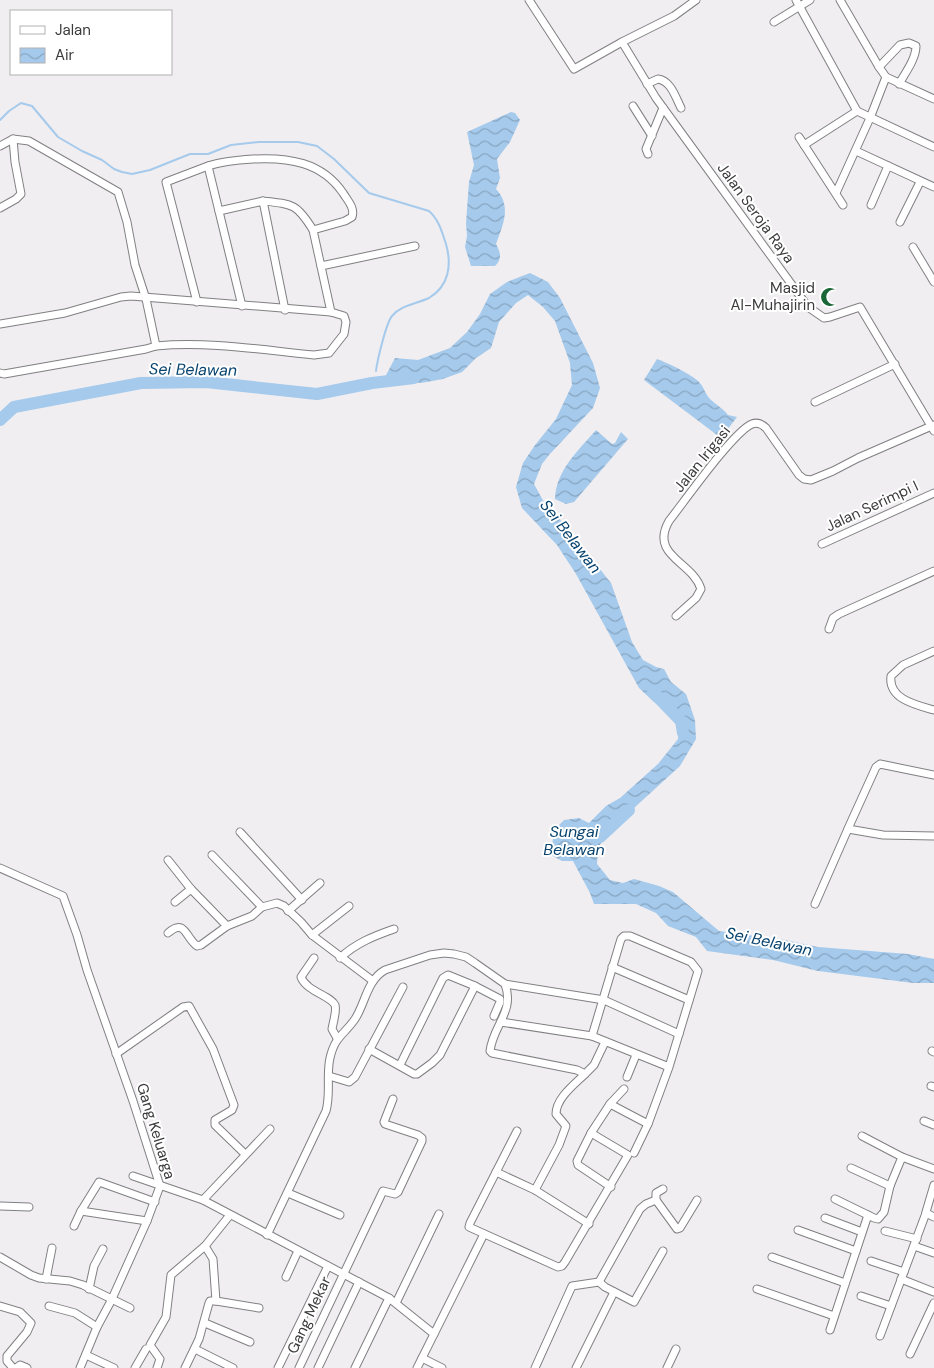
<svg xmlns="http://www.w3.org/2000/svg" width="934" height="1368" viewBox="0 0 934 1368" font-family="'DM Sans',sans-serif">
<style>
.water{fill:url(#water-waves)}
.lines{fill:none;stroke-linecap:round;stroke-linejoin:round}
.stream{stroke:#a5caec;stroke-width:2}
.river{stroke:#a5caec;stroke-width:12}
.street-casing{stroke:#807f82;stroke-width:9}
.street{stroke:#fff;stroke-width:7}
.labels{text-anchor:middle;stroke-width:4;stroke-linejoin:round;paint-order:stroke}
.street-label{font-size:15px;fill:#3b3b3c;stroke:#fff}
.poi-label{font-size:15px;fill:#3b3b3c;stroke:#fff;text-anchor:end}
.water-label{font-size:16px;font-style:italic;fill:#07436e;stroke:#fff}
</style>
<defs>
<pattern id="water-waves" width="16" height="10" patternUnits="userSpaceOnUse" patternTransform="scale(1.25)"><rect width="16" height="10" fill="#a5caec"/><path d="M0 5q4-4 8 0t8 0" fill="none" stroke="#88a5c0"/></pattern>
</defs>
<rect width="100%" height="100%" fill="#f0eef1"/>
<g class="water">
<path d="M511 112 515 113 520 120 510 142 497 159 500 178 496 189C512 206 503 225 496 244 501 253 502 259 495 266H471L465 247 467 236 466 223 469 182 474 165 467 132Z"/>
<polygon points="530,273 548,282 560,298 593,363 600,388 593,408 549,455 542,464 534,484 545,504 565,525 611,583 632,642 643,660 656,667 664,669 671,682 686,694 695,720 696,739 680,766 634,808 614,823 606,833 598,849 597,864 610,880 623,883 634,879 659,886 673,892 719,931 785,940 818,947 908,954 934,959 934,983 913,983 818,971 773,960 707,951 696,937 668,926 656,913 636,904 594,904 590,893 573,861 562,861 551,855 554,830 564,820 579,818 589,823 606,806 620,798 658,764 678,739 680,721 668,705 655,703 639,688 576,574 557,545 522,508 516,487 523,463 535,445 556,419 572,385 570,363 555,321 543,307 528,295 516,303 499,322 491,348 476,358 462,372 443,379 421,383 384,379 395,358 418,360 450,348 467,332 480,314 490,294 507,282"/>
<path d="M657 359C666 362 693 375 699 382 704 387 705 394 710 399 716 405 723 408 728 415L737 417 721 438 644 380Z"/>
<path d="M596 430 612 444 615 443 621 432 628 439 574 502 566 504 555 499C556 470 578 451 596 430Z"/>
</g>
<g class="lines">
<path class="stream" d="M0 120 9 111 21 103 32 106 58 137 82 151 102 160 114 169 122 172 132 174 150 170 190 154H208L231 145 259 142H298L317 146 334 159 369 193 429 211C439 220 442 232 446 244 452 265 449 286 429 298 416 304 401 305 392 316 386 323 377 362 376 371"/>
<g class="river">
<polyline points="0,420 14,407 141,383 206,382 317,394 372,383 414,378"/>
<polyline points="653,692 681,721 683,733"/>
<polyline points="600,837 629,810"/>
</g>
<g class="street-casing">
<g id="street">
<polyline points="529,0 574,69 622,42"/>
<polyline points="696,0 674,16 622,42 656,98 808,307 824,318 830,317 860,307 934,431"/>
<polyline points="796,0 857,111 934,147"/>
<polyline points="840,0 879,67 886,77 934,99"/>
<polyline points="774,22 810,0"/>
<path d="M879 67 900 45 909 43 916 46C916 59 905 73 899 84"/>
<path d="M647 84 658 79C671 81 675 96 681 108"/>
<polyline points="633,106 652,136"/>
<polyline points="799,137 843,205"/>
<polyline points="804,145 857,111"/>
<polyline points="0,146 13,139 29,141 118,192 127,222 135,265 146,299 156,346 146,349 4,374 0,373"/>
<polyline points="856,151 934,187"/>
<polyline points="648,154 646,149 663,108"/>
<polyline points="836,193 870,118 886,77"/>
<path d="M263 201C293 204 297 204 313 230"/>
<polyline points="871,205 888,166"/>
<polyline points="0,208 16,199 21,194 15,162 13,139"/>
<polyline points="219,211 263,201 285,310"/>
<polyline points="900,222 920,182"/>
<polyline points="913,247 934,282"/>
<polyline points="321,266 415,246"/>
<polyline points="197,302 166,182 208,166"/>
<path d="M242 306 208 166C223 161 237 160 253 159 288 157 322 162 343 193 348 201 355 208 352 217L345 221 313 230 331 312"/>
<path d="M0 324 65 313 121 297 131 296 331 312 344 316 346 322 344 334 329 353 314 355C262 350 208 341 156 346"/>
<polyline points="815,402 895,364"/>
<polyline points="822,544 934,493"/>
<path d="M676 616 696 598 701 589C693 562 649 556 669 521 684 502 733 432 752 424 757 422 762 424 766 428L799 475 804 479 811 480 833 471 858 458 934 425"/>
<polyline points="829,629 833,618 839,614 934,571"/>
<path d="M934 651 903 665 891 676C888 699 916 705 934 710"/>
<polyline points="848,829 883,835 934,836"/>
<polyline points="240,832 302,900"/>
<polyline points="212,855 262,907"/>
<polyline points="168,860 191,889 227,926"/>
<polyline points="0,868 63,896 77,935 87,970 133,1101 160,1186 147,1221 111,1301 97,1327 80,1368"/>
<polyline points="175,902 191,889"/>
<polyline points="815,904 851,822 876,767 880,764 934,775"/>
<polyline points="288,911 320,883"/>
<path d="M168 933C185 918 185 937 197 946L201 945 227 926 252 916 262 907 277 903 284 906 301 922 312 935 373 981"/>
<polyline points="312,935 349,906"/>
<path d="M314 958 301 977C306 991 331 996 335 1005 337 1010 333 1023 332 1029L337 1038"/>
<path d="M340 958C356 943 374 936 394 929"/>
<polyline points="612,967 689,1000"/>
<path d="M505 984C515 1012 493 1025 490 1051L492 1053 577 1070 585 1074 594 1065 605 1042"/>
<polyline points="501,1022 592,1036"/>
<polyline points="369,1049 414,1074 417,1074 432,1063 440,1055 475,986 500,999 500,1002 494,1016"/>
<polyline points="932,1051 934,1052"/>
<polyline points="116,1054 183,1007 189,1006 213,1049 234,1105 232,1110 215,1120 215,1125 245,1154"/>
<polyline points="400,1065 443,978 448,975 475,986"/>
<polyline points="329,1076 349,1082 355,1077 403,987"/>
<polyline points="627,1077 636,1055"/>
<polyline points="931,1086 934,1087"/>
<polyline points="610,1104 624,1089"/>
<polyline points="924,1121 934,1125"/>
<polyline points="648,1124 669,1067 698,971 691,962 630,936 624,936 621,939 592,1036 669,1067"/>
<polyline points="517,1131 470,1223 469,1227 558,1267 562,1266 565,1262 628,1155 591,1133"/>
<polyline points="902,1157 934,1169"/>
<polyline points="851,1168 890,1186"/>
<polyline points="496,1172 535,1190 589,1224"/>
<polyline points="133,1176 203,1200 389,1298 434,1334"/>
<polyline points="934,1185 926,1212 926,1213 934,1217"/>
<polyline points="611,1187 578,1165 577,1161 591,1133 610,1104 648,1124 634,1153"/>
<polyline points="663,1189 656,1193 656,1200 677,1229 680,1228 697,1200"/>
<path d="M535 1190 559 1145 566 1126 556 1114C556 1098 575 1084 585 1074"/>
<polyline points="288,1193 340,1215"/>
<polyline points="835,1199 874,1218 878,1219 884,1212 890,1186 902,1157 862,1136"/>
<polyline points="203,1200 270,1129"/>
<polyline points="0,1206 29,1207"/>
<polyline points="81,1211 147,1221"/>
<polyline points="825,1218 862,1232"/>
<polyline points="74,1226 81,1211 99,1182 155,1202"/>
<polyline points="798,1230 856,1251"/>
<polyline points="885,1231 917,1239"/>
<path d="M267 1235 326 1111C331 1093 326 1075 330 1058 335 1036 344 1035 355 1019 365 1004 367 980 385 970L430 955 444 953 454 954 466 957 475 963 505 984 604 1000 679 1034"/>
<polyline points="914,1246 934,1253"/>
<polyline points="0,1257 31,1275 39,1278 70,1281 83,1285 130,1308"/>
<polyline points="772,1257 845,1283"/>
<polyline points="871,1261 904,1272"/>
<polyline points="286,1277 298,1251"/>
<polyline points="46,1279 52,1248"/>
<polyline points="901,1279 934,1292"/>
<polyline points="599,1282 640,1209 646,1204 656,1200"/>
<polyline points="89,1289 94,1266 103,1249"/>
<polyline points="757,1289 834,1316"/>
<polyline points="861,1296 891,1306"/>
<polyline points="216,1301 259,1308"/>
<polyline points="396,1303 439,1214"/>
<polyline points="0,1306 20,1312 31,1323 27,1332 7,1356 7,1361 13,1368"/>
<polyline points="49,1306 75,1313 97,1327"/>
<polyline points="205,1323 250,1342"/>
<polyline points="830,1330 868,1215"/>
<polyline points="880,1336 926,1213"/>
<polyline points="195,1349 233,1368"/>
<polyline points="910,1354 934,1303"/>
<polyline points="86,1355 114,1368"/>
<polyline points="422,1358 442,1368"/>
<polyline points="16,1368 20,1365 27,1368"/>
<polyline points="135,1368 146,1349"/>
<polyline points="157,1368 160,1359 150,1345 166,1317 171,1275 205,1246 230,1215"/>
<polyline points="185,1368 199,1339 209,1303 210,1301 216,1301 213,1259 205,1246"/>
<polyline points="278,1368 328,1266"/>
<polyline points="299,1368 383,1191 395,1194 398,1192 422,1141 422,1138 418,1135 385,1124 384,1122 393,1099"/>
<polyline points="318,1368 359,1282"/>
<polyline points="355,1368 389,1298"/>
<polyline points="417,1368 484,1234"/>
<polyline points="535,1368 572,1286 599,1282 605,1287 634,1302 663,1251"/>
<polyline points="576,1368 614,1292"/>
<polyline points="667,1368 676,1349"/>
</g>
</g>
<use href="#street" class="street"/>
</g>
<defs>
<g id="mosque-bare" transform="scale(1.5)"><path d="M3.5-4.9A6 6 0 1 0 3.5 4.9A5 5 0 1 1 3.5-4.9Z" fill="#196736" stroke="#fff" stroke-width="2.5" paint-order="stroke"/></g>
</defs>
<g fill-rule="evenodd">
<use href="#mosque-bare" x="830" y="297"/>
</g>
<g class="labels">
<g class="street-label">
<text transform="translate(756 213) rotate(54)" y="5">Jalan Seroja Raya</text>
<text transform="translate(702 459) rotate(-51)" y="5">Jalan Irigasi</text>
<text transform="translate(872 506) rotate(-25)" y="5">Jalan Serimpi I</text>
<text transform="translate(156 1131) rotate(73)" y="5">Gang Keluarga</text>
<text transform="translate(309 1315) rotate(-65)" y="5">Gang Mekar</text>
</g>
<g class="poi-label">
<text x="815" y="293">Masjid<tspan x="815" dy="17">Al-Muhajirin</tspan></text>
</g>
<g class="water-label">
<text transform="translate(193 369) rotate(1)" y="6">Sei Belawan</text>
<text transform="translate(571 536) rotate(52)" y="6">Sei Belawan</text>
<text x="574" y="837">Sungai<tspan x="574" dy="18">Belawan</tspan></text>
<text transform="translate(769 941) rotate(12)" y="6">Sei Belawan</text>
</g>
</g>
<rect x="10" y="10" width="162" height="65" fill="#ffffff" stroke="#b1b1b1"/>
<rect x="20" y="26" width="25" height="8" fill="#ffffff" stroke="#b1b1b1"/>
<text x="55" y="35" font-size="15" fill="#3b3b3c">Jalan</text>
<rect x="20" y="48" width="25" height="15" fill="url(#water-waves)" stroke="#b1b1b1"/>
<text x="55" y="60" font-size="15" fill="#3b3b3c">Air</text>
</svg>
